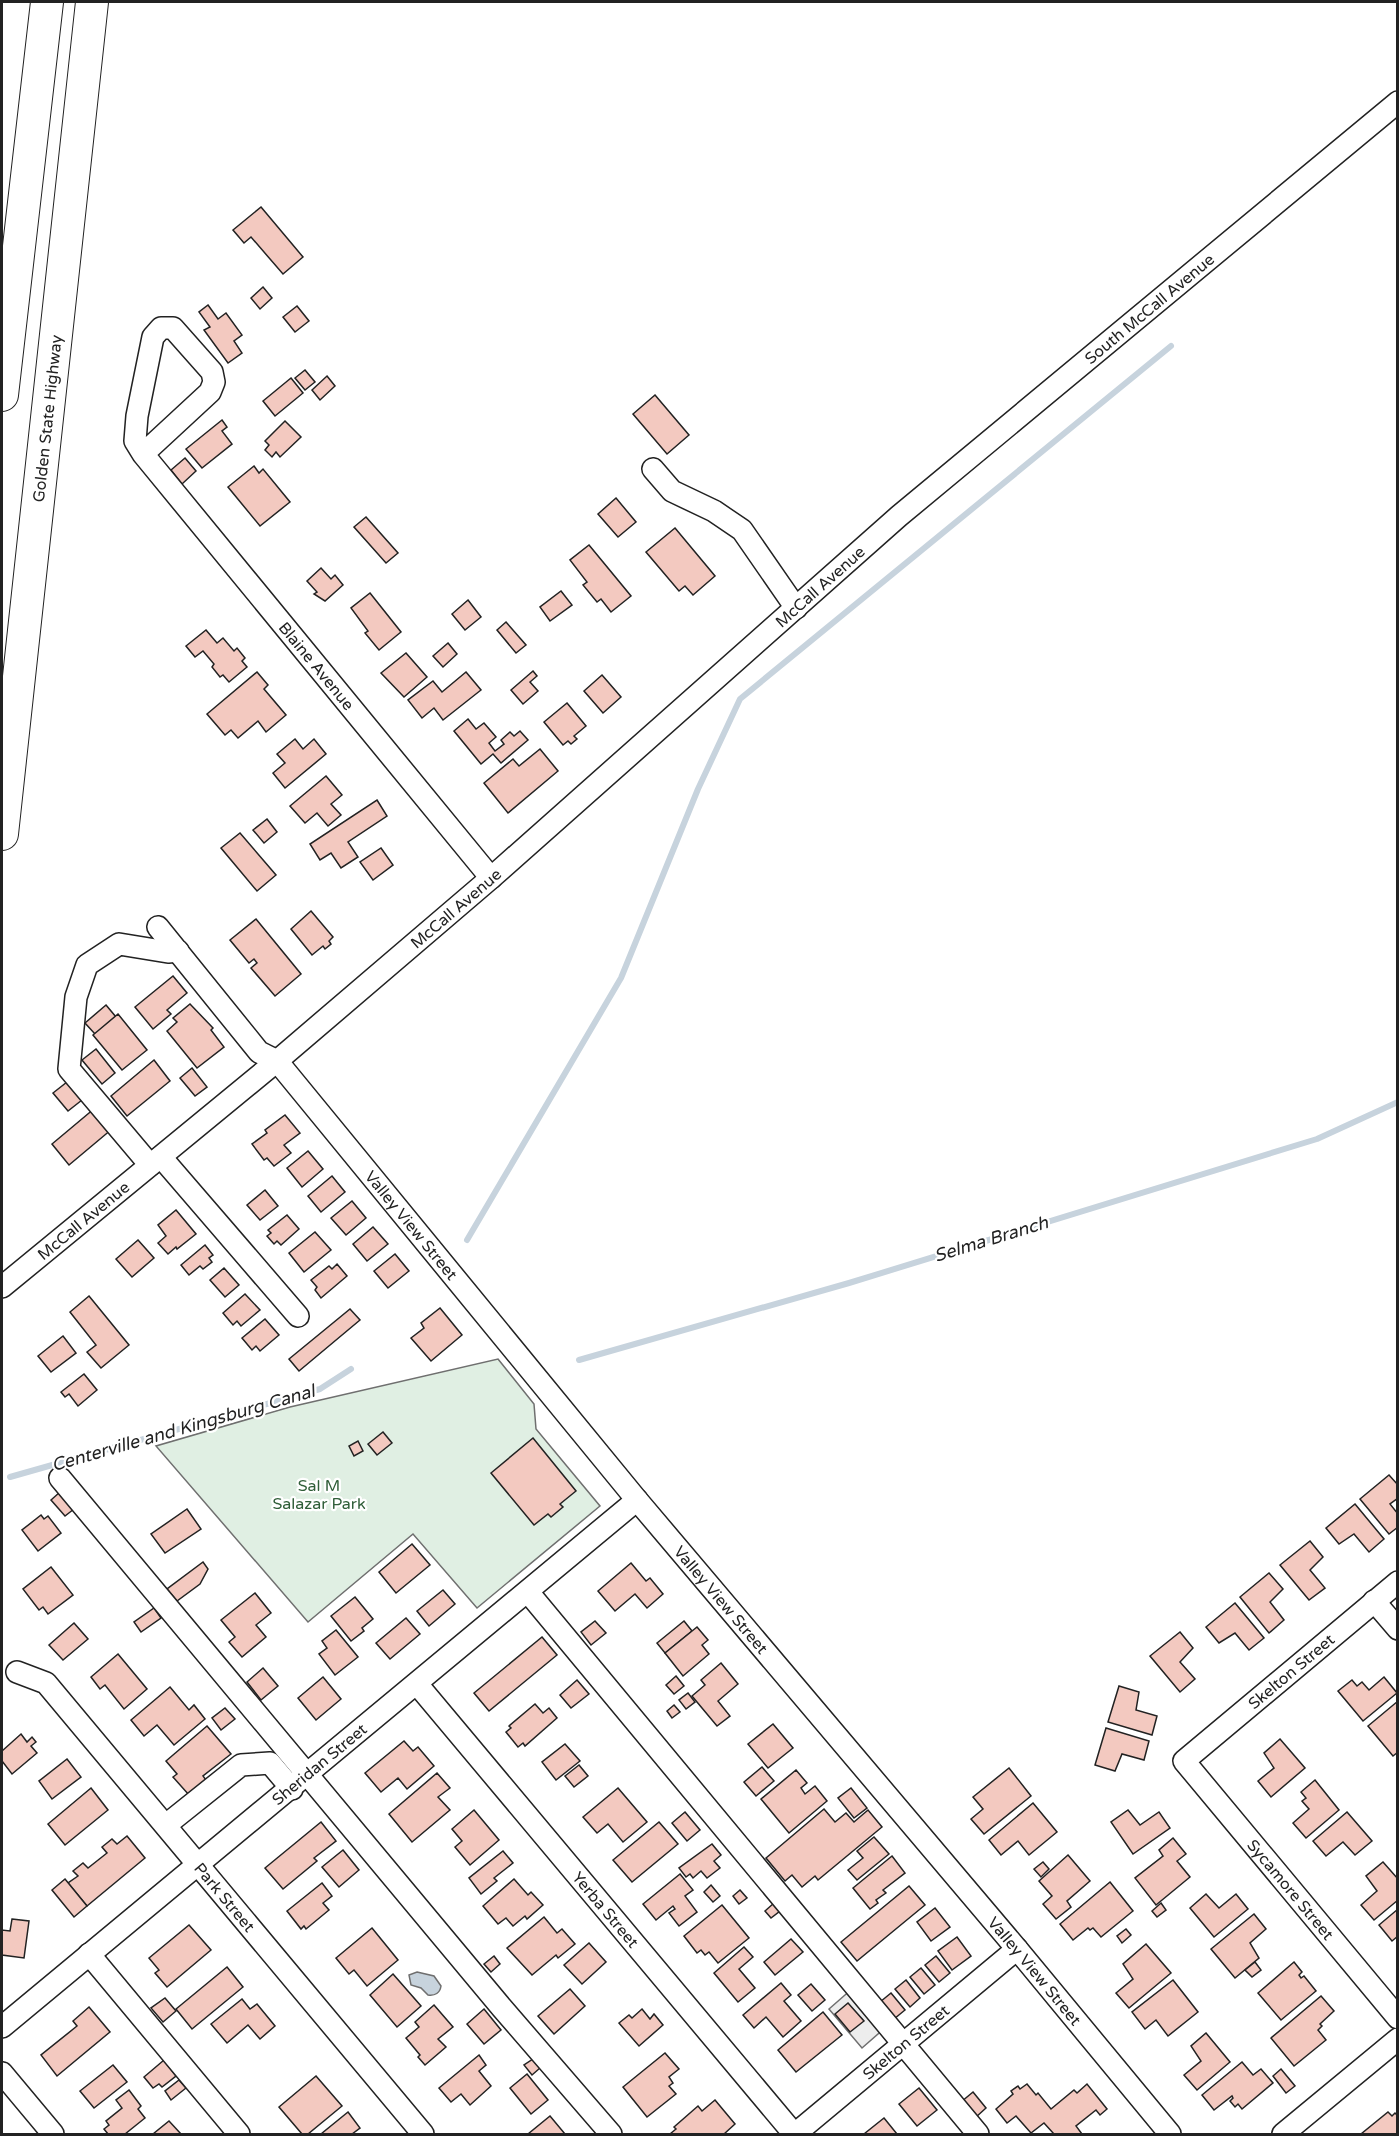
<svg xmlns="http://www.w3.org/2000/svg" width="1399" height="2136" viewBox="0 0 1399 2136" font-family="'Varela Round',sans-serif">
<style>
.green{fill:#e0efe3;stroke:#6f6f6f;stroke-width:1.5}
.parking{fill:#ededed;stroke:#6f6f6f;stroke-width:1.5}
.water{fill:#c7d3dd;stroke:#6f6f6f;stroke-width:1.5}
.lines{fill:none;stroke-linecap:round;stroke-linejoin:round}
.stream{stroke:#c7d3dd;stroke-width:6}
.building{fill:#f3c9c0;stroke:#222;stroke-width:1.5}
.minor-casing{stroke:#222;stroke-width:24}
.highway-casing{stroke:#222;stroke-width:34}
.minor{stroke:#fff;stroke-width:21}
.highway{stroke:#fff;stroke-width:32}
.labels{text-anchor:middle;stroke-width:4.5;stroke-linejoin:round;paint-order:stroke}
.street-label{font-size:16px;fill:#222;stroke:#fff}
.park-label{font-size:16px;fill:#2f5e38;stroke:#fff}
.water-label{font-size:18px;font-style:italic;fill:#222;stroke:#fff}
</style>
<rect width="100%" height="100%" fill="#fff"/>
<polygon class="green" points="498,1359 534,1404 536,1429 600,1506 477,1608 413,1534 308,1622 156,1446 290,1407"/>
<polygon class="parking" points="853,1988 886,2027 862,2048 829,2009"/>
<path class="water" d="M417 1972 434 1976 441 1986C440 1993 435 1996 428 1995L421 1988 411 1985 409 1975Z"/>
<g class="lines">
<g class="stream">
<polyline points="467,1240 621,978 698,789 740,699 1171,346"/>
<polyline points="579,1360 849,1283 1317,1139 1398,1102"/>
<polyline points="10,1477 320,1389 351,1369"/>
</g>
</g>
<g class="building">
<polygon points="261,207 303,257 283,274 251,237 244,243 233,230"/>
<polygon points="263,287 272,298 260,309 251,298"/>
<polygon points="208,305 218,319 226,313 242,335 234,341 242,353 228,363 204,330 210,327 199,312"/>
<polygon points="297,306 309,321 295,332 283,317"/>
<polygon points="305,370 315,382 305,390 295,378"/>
<polygon points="327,376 335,386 320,400 312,390"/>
<polygon points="291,378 303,393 275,416 263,401"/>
<polygon points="655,395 689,435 667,454 633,414"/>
<polygon points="222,420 227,427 222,431 232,444 202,468 186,449"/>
<polygon points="285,421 301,437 280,457 276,452 272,457 265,450 269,445 265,441"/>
<polygon points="185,458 196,471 182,484 171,470"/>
<polygon points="254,466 259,473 263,469 290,502 260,526 228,487"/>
<polygon points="616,498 636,522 618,537 598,514"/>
<polygon points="366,517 398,553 386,563 354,527"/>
<polygon points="675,528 715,576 693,595 685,586 679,591 646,552"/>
<polygon points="589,545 631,596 611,612 601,599 597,602 583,585 587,582 570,560"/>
<polygon points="321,568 331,579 335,575 343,585 325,601 314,594 317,592 307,581"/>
<polygon points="561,591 572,605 550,621 540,607"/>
<polygon points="370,593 401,632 379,650 365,633 368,631 351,608"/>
<polygon points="468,600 481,617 465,630 452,614"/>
<polygon points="506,622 526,645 516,653 497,630"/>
<polygon points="206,630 217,643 223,638 234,651 237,648 245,658 242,661 247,667 229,682 223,675 220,677 212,667 214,664 203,651 195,657 186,646"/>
<polygon points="448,643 457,654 443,667 433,656"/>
<polygon points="406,653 427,677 404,697 381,673"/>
<polygon points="533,671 537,676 530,682 538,691 523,704 511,690"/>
<polygon points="257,672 268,685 264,689 286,715 266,732 258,721 238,738 231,730 225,735 207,714"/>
<polygon points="466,672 481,690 443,720 434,708 422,718 408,700 433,681 442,692"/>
<polygon points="602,675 621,697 603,713 584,691"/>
<polygon points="567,703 586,726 574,736 577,739 571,744 568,741 563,745 544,722"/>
<polygon points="468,719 476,729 484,723 496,737 489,743 495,751 504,744 501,740 510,732 514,736 520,731 528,740 501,763 493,754 481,764 454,731"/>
<polygon points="295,739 303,749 314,739 326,754 285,788 273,773 285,763 277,754"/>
<polygon points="540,749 558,771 508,813 484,783 513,759 519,766"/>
<polygon points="326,776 342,795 331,804 341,815 328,826 317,813 305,823 290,806"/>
<polygon points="377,800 387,816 348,842 358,857 341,868 331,853 320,860 310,844"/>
<polygon points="267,819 277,832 264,843 253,830"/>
<polygon points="240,833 276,875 257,891 221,848"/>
<polygon points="381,848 393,865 373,880 360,862"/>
<polygon points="311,911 333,937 329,941 331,944 325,949 323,946 312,955 291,929"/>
<polygon points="256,919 301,974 275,996 251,968 257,963 254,959 249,963 230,940"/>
<polygon points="173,976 187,993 167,1010 171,1014 153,1029 135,1007"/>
<polygon points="190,1004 213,1028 211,1030 224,1047 197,1068 167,1031 177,1022 173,1018"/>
<polygon points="106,1005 116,1017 95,1034 85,1023"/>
<polygon points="118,1014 147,1050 122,1070 93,1035"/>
<polygon points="96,1049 115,1073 102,1084 82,1060"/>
<polygon points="154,1060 170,1081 127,1116 111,1096"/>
<polygon points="192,1068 207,1087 195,1096 180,1078"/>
<polygon points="67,1082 82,1100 68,1111 53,1093"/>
<polygon points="95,1108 112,1129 69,1165 52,1144"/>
<polygon points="285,1115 300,1133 284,1145 291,1153 274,1166 267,1158 264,1160 252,1144 267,1133 265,1130"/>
<polygon points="308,1151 323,1169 302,1187 287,1168"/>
<polygon points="332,1176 345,1192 321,1212 308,1196"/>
<polygon points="265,1190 278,1206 260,1220 247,1205"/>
<polygon points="352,1201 366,1218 346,1235 331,1218"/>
<polygon points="176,1210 196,1234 177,1249 176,1247 168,1254 158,1243 166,1236 158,1225"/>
<polygon points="287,1215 299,1229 281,1245 277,1241 274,1244 267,1236 271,1233 268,1230"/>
<polygon points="373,1227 388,1244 367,1261 353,1244"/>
<polygon points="315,1232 331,1250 304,1272 289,1253"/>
<polygon points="138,1240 154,1258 132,1277 116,1259"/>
<polygon points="205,1245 213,1255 209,1258 212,1262 203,1269 200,1266 189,1275 181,1265"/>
<polygon points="395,1254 409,1271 388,1288 374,1271"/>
<polygon points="337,1264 347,1276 321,1298 315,1290 317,1287 311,1280 329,1266 332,1269"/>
<polygon points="224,1268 239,1285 225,1297 210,1280"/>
<polygon points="245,1294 260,1310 241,1326 237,1321 233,1325 223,1313"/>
<polygon points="89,1296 129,1345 101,1368 87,1352 96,1345 70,1312"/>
<polygon points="440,1308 462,1335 431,1361 411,1338 424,1328 421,1323"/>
<polygon points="350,1309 360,1320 299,1371 289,1359"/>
<polygon points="265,1319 279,1335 260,1351 256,1346 252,1350 242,1338"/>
<polygon points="63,1336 76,1353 51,1372 38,1356"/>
<polygon points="84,1374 97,1390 78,1406 69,1394 65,1397 61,1392"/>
<polygon points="383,1432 392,1443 377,1455 368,1444"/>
<polygon points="533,1438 576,1491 560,1504 563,1507 551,1517 548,1514 534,1525 491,1473"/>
<polygon points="358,1441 363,1451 354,1456 349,1446"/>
<polygon points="1389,1475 1398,1485 1398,1498 1390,1504 1398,1514 1398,1527 1389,1534 1360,1499"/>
<polygon points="60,1492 74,1509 65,1516 51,1500"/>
<polygon points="1355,1504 1384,1539 1369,1552 1354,1534 1339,1544 1326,1528"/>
<polygon points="187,1509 201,1529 165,1553 151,1534"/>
<polygon points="41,1515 44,1519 48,1516 61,1533 38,1551 22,1530"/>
<polygon points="1310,1541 1323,1557 1310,1570 1325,1588 1309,1600 1280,1565"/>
<polygon points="412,1544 430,1565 396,1593 379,1572"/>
<polygon points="203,1562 208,1569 200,1584 177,1601 167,1589"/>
<polygon points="631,1563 646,1581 650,1578 663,1594 647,1608 635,1594 615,1611 598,1591"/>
<polygon points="51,1567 73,1595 48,1614 43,1607 39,1610 23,1589"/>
<polygon points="1269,1573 1283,1589 1270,1602 1284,1620 1269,1633 1240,1597"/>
<polygon points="443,1590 455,1604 429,1626 417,1611"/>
<polygon points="255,1593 271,1613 256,1625 266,1637 242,1657 229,1642 235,1637 221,1620"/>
<polygon points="355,1597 373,1619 362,1628 364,1631 351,1641 331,1616"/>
<polygon points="1235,1603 1264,1638 1249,1650 1235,1633 1219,1643 1206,1627"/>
<polygon points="154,1608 161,1618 141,1632 134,1622"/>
<polygon points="406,1618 420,1634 390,1659 376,1643"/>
<polygon points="595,1621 606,1633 591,1645 581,1632"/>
<polygon points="684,1621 692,1631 665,1653 657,1643"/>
<polygon points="74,1623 88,1639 63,1660 49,1645"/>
<polygon points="697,1627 708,1640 702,1645 709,1654 683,1676 665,1653"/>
<polygon points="336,1630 358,1657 335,1675 319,1654 327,1648 322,1641"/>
<polygon points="1180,1632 1193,1648 1180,1662 1195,1679 1180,1692 1150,1656"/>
<polygon points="542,1637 557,1655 489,1711 474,1693"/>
<polygon points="118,1654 147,1689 124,1709 105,1685 100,1689 91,1677"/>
<polygon points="721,1663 738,1684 718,1701 730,1716 717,1726 692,1696 705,1685 701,1680"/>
<polygon points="263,1668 278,1686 261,1700 247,1682"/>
<polygon points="676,1676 684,1686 674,1694 666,1685"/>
<polygon points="323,1677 341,1699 316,1720 298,1698"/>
<polygon points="1384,1677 1397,1693 1363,1721 1338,1691 1352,1680 1357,1686 1362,1682 1369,1690"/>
<polygon points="577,1680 589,1694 571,1708 560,1695"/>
<polygon points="1119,1686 1139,1692 1136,1710 1157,1716 1152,1735 1108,1722"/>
<polygon points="170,1687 189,1710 194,1705 205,1719 174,1745 157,1725 144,1736 131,1720"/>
<polygon points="688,1693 695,1702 686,1709 679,1700"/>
<polygon points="1398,1701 1398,1752 1393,1756 1368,1726"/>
<polygon points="535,1704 543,1713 549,1708 557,1718 525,1746 523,1743 518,1747 506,1732 511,1728 509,1726"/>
<polygon points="674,1705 680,1712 672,1718 667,1711"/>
<polygon points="225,1708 235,1719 221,1730 212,1718"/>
<polygon points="773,1724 793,1748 768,1768 748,1744"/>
<polygon points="207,1726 231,1754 203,1776 206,1780 189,1795 173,1777 177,1774 166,1761"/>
<polygon points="1106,1728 1149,1741 1144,1760 1122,1754 1115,1771 1095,1765"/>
<polygon points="21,1734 27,1742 32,1737 36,1742 31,1746 37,1753 12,1774 2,1761 2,1751"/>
<polygon points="1280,1739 1305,1768 1271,1797 1258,1781 1274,1768 1264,1753"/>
<polygon points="404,1741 413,1751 418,1747 434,1766 407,1789 398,1778 381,1792 365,1773"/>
<polygon points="565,1744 580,1761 556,1780 542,1762"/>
<polygon points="67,1759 81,1777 52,1799 39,1781"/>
<polygon points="579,1765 588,1776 574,1787 565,1776"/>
<polygon points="762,1767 774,1781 756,1796 744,1782"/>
<polygon points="1009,1768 1031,1796 984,1834 971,1819 983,1809 973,1797"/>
<polygon points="796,1770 807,1783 801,1788 805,1794 815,1786 827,1801 789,1833 761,1799"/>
<polygon points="437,1773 450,1788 438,1797 450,1810 412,1842 389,1814"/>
<polygon points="1315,1780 1339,1810 1306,1838 1293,1823 1309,1809 1302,1801 1306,1798 1301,1792"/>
<polygon points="91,1788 108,1810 65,1845 48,1824"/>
<polygon points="618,1788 647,1822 623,1842 608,1824 597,1833 583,1817"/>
<polygon points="851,1788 867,1808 854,1818 838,1798"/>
<polygon points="1033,1803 1057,1832 1029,1855 1018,1841 1001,1855 989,1840"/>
<polygon points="824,1809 835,1822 846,1813 854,1822 868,1810 882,1827 818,1880 815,1876 802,1887 792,1875 785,1881 766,1858"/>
<polygon points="474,1810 499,1840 470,1865 455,1847 462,1841 452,1829"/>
<polygon points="1128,1810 1140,1825 1159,1812 1170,1828 1133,1854 1111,1822"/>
<polygon points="685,1812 700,1830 687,1841 672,1823"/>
<polygon points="1347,1812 1372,1841 1355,1855 1343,1842 1326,1856 1313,1841"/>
<polygon points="321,1822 336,1841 314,1858 317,1861 283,1889 265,1868"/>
<polygon points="659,1822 678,1844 632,1882 613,1860"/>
<polygon points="127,1836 145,1858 87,1906 68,1883 78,1876 73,1871 83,1863 88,1868 107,1853 102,1847 112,1839 117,1844"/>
<polygon points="874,1837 889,1854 857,1880 848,1870 863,1858 857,1851"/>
<polygon points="1173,1838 1186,1854 1177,1861 1190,1877 1156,1905 1135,1878 1163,1856 1159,1850"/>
<polygon points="712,1844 721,1855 714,1861 720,1868 707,1878 701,1871 693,1878 690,1874 686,1877 679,1868"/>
<polygon points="343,1850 359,1870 339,1887 322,1867"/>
<polygon points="503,1851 513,1863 494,1878 497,1881 481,1894 469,1878"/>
<polygon points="1068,1855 1090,1881 1067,1901 1071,1907 1056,1919 1043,1904 1052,1896 1039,1881"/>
<polygon points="892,1856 905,1873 883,1890 886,1893 876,1900 878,1903 870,1909 853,1888"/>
<polygon points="1043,1862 1049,1869 1041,1877 1034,1869"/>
<polygon points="1383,1862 1398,1879 1398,1900 1374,1920 1361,1905 1377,1891 1366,1876"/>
<polygon points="680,1874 693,1890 685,1896 697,1912 679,1926 669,1913 675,1909 673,1906 656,1920 643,1904"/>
<polygon points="65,1879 87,1906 74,1917 52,1890"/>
<polygon points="514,1879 528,1895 531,1892 543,1905 527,1919 525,1916 513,1926 506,1918 498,1924 483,1906"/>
<polygon points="1110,1882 1133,1911 1101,1937 1093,1928 1090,1930 1088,1928 1073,1940 1060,1924"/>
<polygon points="322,1883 332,1896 323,1903 329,1910 306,1929 304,1926 301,1929 287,1911"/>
<polygon points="711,1885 720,1896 713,1902 704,1892"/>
<polygon points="909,1886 925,1905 857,1961 841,1942"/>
<polygon points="740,1890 747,1898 739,1904 733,1896"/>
<polygon points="1206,1894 1219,1908 1236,1894 1248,1909 1214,1937 1190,1908"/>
<polygon points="774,1903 780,1911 771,1918 765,1911"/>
<polygon points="1161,1903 1166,1910 1157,1917 1152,1911"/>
<polygon points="722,1905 749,1938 718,1963 709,1952 705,1955 701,1950 697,1953 684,1936"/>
<polygon points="935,1908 950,1927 931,1941 917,1922"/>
<polygon points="1398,1909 1398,1936 1392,1941 1379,1925"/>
<polygon points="1254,1914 1266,1929 1250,1943 1259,1958 1235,1978 1211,1949"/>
<polygon points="544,1917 557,1933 562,1929 575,1944 558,1958 556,1955 532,1975 507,1948"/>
<polygon points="12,1919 29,1921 24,1958 2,1955 2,1930 10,1931"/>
<polygon points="189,1925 211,1950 167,1987 155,1973 159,1970 149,1958"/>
<polygon points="372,1928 398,1960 367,1986 354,1970 349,1974 336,1958"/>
<polygon points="1126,1929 1131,1935 1122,1943 1117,1936"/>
<polygon points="957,1937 971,1956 952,1970 938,1951"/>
<polygon points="791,1939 803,1952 775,1975 764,1962"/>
<polygon points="589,1943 606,1962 582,1984 564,1965"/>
<polygon points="1146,1944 1171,1973 1129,2008 1116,1993 1133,1979 1123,1964"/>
<polygon points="744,1947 753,1957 739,1969 755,1988 738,2002 714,1973"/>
<polygon points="494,1956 500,1964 491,1972 484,1964"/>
<polygon points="936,1956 950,1973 939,1982 925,1965"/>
<polygon points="1255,1962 1261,1970 1252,1977 1245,1970"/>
<polygon points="1294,1962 1302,1972 1299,1975 1301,1978 1304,1976 1316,1991 1281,2020 1258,1993"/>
<polygon points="227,1967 243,1987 192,2029 176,2009"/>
<polygon points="921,1968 935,1985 924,1994 910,1977"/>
<polygon points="393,1974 421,2006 397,2027 370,1995"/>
<polygon points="906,1980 920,1998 910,2007 895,1989"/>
<polygon points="1173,1980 1198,2012 1168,2036 1156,2020 1145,2029 1132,2012"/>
<polygon points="781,1983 791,1995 784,2001 801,2021 783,2037 766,2017 754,2028 743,2015"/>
<polygon points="811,1984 825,2000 812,2011 798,1995"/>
<polygon points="570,1989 585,2006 554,2034 538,2016"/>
<polygon points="891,1993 905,2010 894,2019 880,2002"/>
<polygon points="1321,1996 1334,2011 1320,2024 1322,2026 1318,2030 1326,2040 1294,2066 1271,2038"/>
<polygon points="165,1998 176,2011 163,2022 151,2008"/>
<polygon points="242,1999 250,2009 257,2004 275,2026 260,2039 248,2025 227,2043 211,2024"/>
<polygon points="848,2003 864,2021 850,2032 835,2014"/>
<polygon points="434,2005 453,2027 438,2039 446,2047 425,2065 418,2057 420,2055 406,2038 419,2027 415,2022"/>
<polygon points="89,2007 110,2032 57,2076 41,2055 77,2026 73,2021"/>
<polygon points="484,2009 501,2030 484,2044 467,2024"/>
<polygon points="642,2009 650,2019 654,2014 663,2025 639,2046 619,2023 629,2015 632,2018"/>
<polygon points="823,2012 842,2035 796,2072 778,2050"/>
<polygon points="1206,2033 1230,2062 1197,2090 1184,2075 1201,2061 1191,2046"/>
<polygon points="665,2053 679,2069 669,2077 673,2083 669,2086 676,2094 647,2117 623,2087"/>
<polygon points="479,2055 486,2065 479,2071 491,2086 470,2105 461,2094 451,2102 439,2088"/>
<polygon points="533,2059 540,2068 532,2075 524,2065"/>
<polygon points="164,2060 176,2076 162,2087 159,2084 153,2088 144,2077"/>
<polygon points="1242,2062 1253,2075 1261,2069 1273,2083 1242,2109 1238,2104 1235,2107 1230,2101 1233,2098 1232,2096 1214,2110 1202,2095"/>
<polygon points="113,2065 127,2082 94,2108 80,2091"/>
<polygon points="1281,2069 1295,2086 1286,2093 1273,2076"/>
<polygon points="527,2074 548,2100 531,2114 510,2088"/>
<polygon points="316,2076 342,2106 308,2134 302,2134 279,2107"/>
<polygon points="179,2080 186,2088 171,2100 165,2091"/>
<polygon points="1027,2084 1036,2095 1038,2093 1051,2109 1074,2090 1077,2093 1087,2084 1107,2109 1100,2115 1096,2110 1076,2126 1082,2134 1054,2134 1044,2123 1031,2133 1016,2116 1007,2123 996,2109 1013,2094 1011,2091 1018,2086 1020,2089"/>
<polygon points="919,2088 937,2110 917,2126 899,2104"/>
<polygon points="129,2090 141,2106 138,2109 145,2118 125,2134 108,2134 104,2129 109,2125 106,2121 122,2108 116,2100"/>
<polygon points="973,2092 986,2108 975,2118 961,2102"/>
<polygon points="715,2100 735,2124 724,2134 670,2134 676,2129 674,2127 698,2106 702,2111"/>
<polygon points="348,2112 360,2128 352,2134 321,2134"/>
<polygon points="1388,2112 1392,2116 1395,2113 1398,2116 1398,2134 1361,2134"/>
<polygon points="550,2116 565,2134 528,2134"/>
<polygon points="884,2118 897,2134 864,2134"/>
<polygon points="169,2121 181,2134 153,2134"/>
</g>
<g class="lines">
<g class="minor-casing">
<g id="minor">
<path id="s1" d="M143 454 210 392 214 382 212 372 173 328H161L153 337 137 416 135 441 143 454 491 878"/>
<polyline points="653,469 672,491 714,511 742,530 796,608"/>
<path id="s2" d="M158 927 259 1052 277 1061 637 1500 1017 1949 1170 2134"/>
<polyline points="161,1157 298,1316"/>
<polyline points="150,1165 69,1069 76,997 87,965 119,944 168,952 178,951"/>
<path id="s3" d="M2 1287 277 1061 491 878 899 516 1398 102"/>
<polyline points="60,1478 502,2008 611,2134"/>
<path id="s4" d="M1398 1582 1184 1761 1398 2018"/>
<polyline points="528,1592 978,2134"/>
<polyline points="1374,1601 1398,1629"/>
<path id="s5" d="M17 1672 46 1683 423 2134"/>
<path id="s6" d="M417 1684 794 2134"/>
<polyline points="166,1825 241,1765 270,1763 292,1789"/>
<polyline points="89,1954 239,2134"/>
<path id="s7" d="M2 2027 637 1500"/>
<polyline points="2,2073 53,2134"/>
<path id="s8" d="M795 2134 1017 1949"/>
<polyline points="1283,2134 1398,2039"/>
</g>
</g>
<g class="highway-casing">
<g id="highway">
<polyline points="2,395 47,2"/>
<path id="s9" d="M2 834 92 2"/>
</g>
</g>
<use href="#minor" class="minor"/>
<use href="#highway" class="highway"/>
</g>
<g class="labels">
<g class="street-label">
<text dy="6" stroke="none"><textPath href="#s3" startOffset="1508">South McCall Avenue</textPath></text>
<text dy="6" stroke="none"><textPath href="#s9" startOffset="418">Golden State Highway</textPath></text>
<text dy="6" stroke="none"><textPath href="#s3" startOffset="1077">McCall Avenue</textPath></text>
<text dy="6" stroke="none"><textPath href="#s1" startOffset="590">Blaine Avenue</textPath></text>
<text dy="6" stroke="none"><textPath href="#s3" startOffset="591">McCall Avenue</textPath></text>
<text dy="6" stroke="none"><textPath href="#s3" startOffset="105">McCall Avenue</textPath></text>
<text dy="6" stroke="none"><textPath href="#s2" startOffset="393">Valley View Street</textPath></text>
<text dy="6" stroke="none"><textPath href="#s2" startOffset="879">Valley View Street</textPath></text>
<text transform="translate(1291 1671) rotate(-40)" y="6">Skelton Street</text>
<text dy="6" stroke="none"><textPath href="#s7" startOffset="412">Sheridan Street</textPath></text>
<text dy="6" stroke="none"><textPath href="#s4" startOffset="446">Sycamore Street</textPath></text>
<text dy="6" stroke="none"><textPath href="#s5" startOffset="310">Park Street</textPath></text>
<text dy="6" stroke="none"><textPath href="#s6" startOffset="294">Yerba Street</textPath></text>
<text dy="6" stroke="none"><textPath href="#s2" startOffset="1365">Valley View Street</textPath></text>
<text dy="6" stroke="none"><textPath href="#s8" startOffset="144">Skelton Street</textPath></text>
</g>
<g class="park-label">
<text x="319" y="1491">Sal M<tspan x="319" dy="18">Salazar Park</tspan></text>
</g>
<g class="water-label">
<text transform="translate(991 1239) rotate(-17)" y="6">Selma Branch</text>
<text transform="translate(183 1428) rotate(-16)" y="6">Centerville and Kingsburg Canal</text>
</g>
</g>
<rect width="1399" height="2136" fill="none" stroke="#222222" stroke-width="6"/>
</svg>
